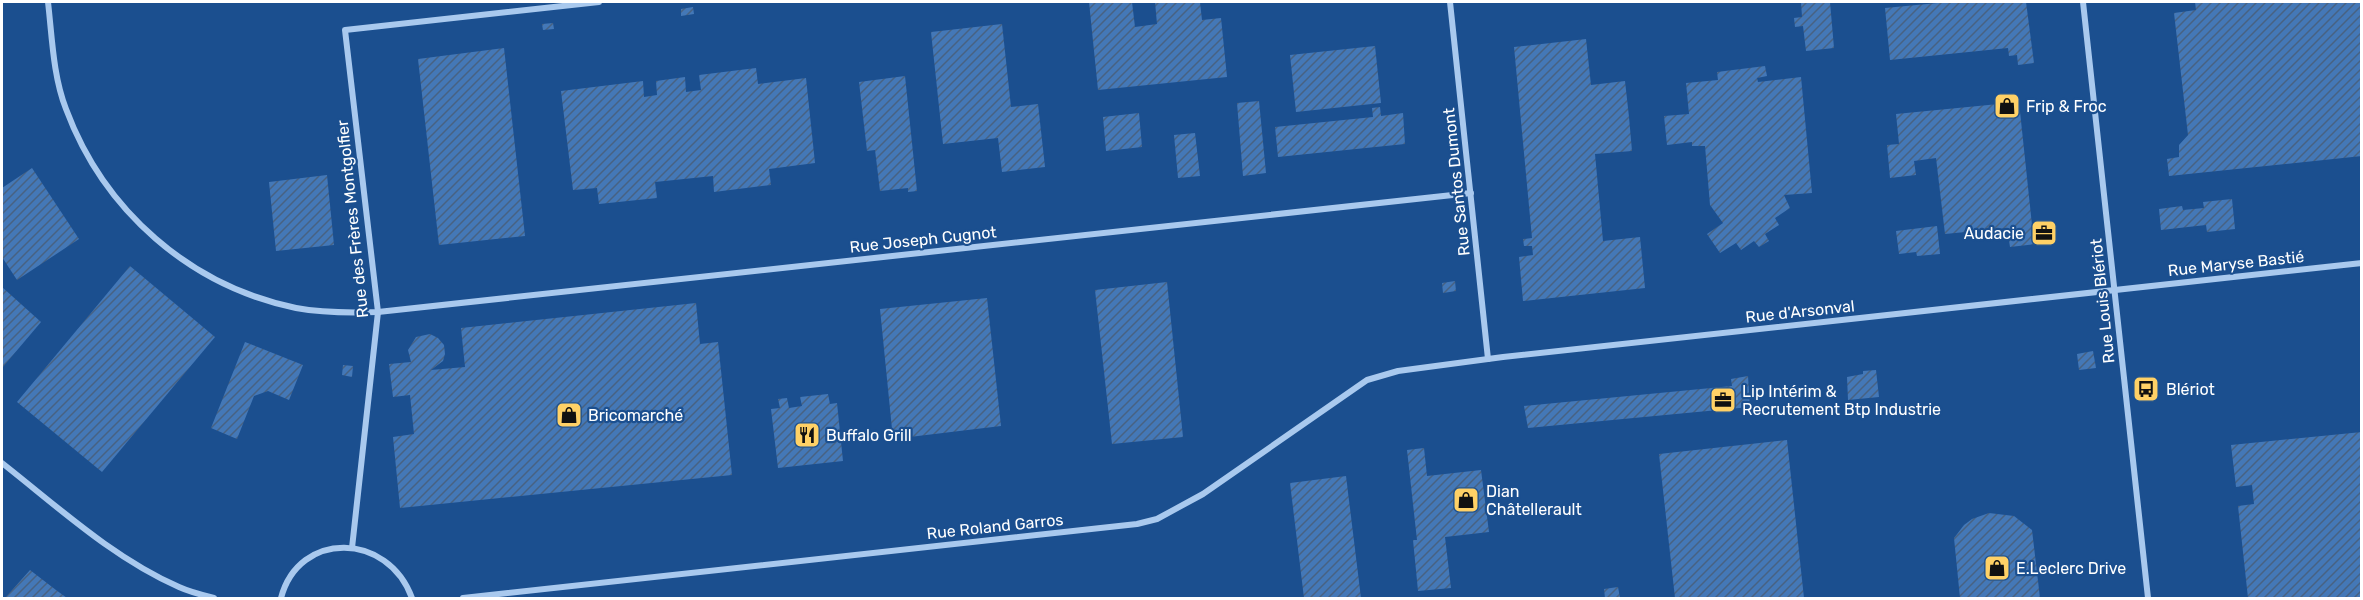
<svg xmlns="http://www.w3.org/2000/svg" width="2363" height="600" viewBox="0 0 2363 600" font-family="Rubik,sans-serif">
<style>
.building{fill:url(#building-hatch)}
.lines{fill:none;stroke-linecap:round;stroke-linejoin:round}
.minor{stroke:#a9c9ee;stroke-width:6}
.labels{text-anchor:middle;stroke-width:4.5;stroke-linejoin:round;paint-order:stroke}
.poi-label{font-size:16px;fill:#fff;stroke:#1b4f8f;text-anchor:start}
.street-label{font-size:16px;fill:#fff;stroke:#1b4f8f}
</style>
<defs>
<pattern id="building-hatch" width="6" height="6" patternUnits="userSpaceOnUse" patternTransform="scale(1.5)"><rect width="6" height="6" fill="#4478b7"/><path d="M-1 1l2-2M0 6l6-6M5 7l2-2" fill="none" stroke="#486282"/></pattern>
</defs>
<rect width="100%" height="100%" fill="#1b4f8f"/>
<g class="building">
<polygon points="1089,2 1132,2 1135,27 1157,24 1155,2 1200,2 1202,20 1221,18 1227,77 1098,90"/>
<polygon points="1801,2 1830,2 1834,48 1806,51 1803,26 1795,27 1794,18 1802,17"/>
<polygon points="1948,2 2026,2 2034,63 2018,65 2017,55 2009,56 2008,48 1890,60 1885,8"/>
<polygon points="2195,2 2362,2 2362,156 2169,176 2167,159 2179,157 2179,145 2188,135 2174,13 2196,10"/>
<polygon points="693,7 694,14 681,16 681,9"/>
<polygon points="553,23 554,29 543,30 542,24"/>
<polygon points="1002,24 1011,107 1038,104 1045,167 1002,172 998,138 943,144 931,32"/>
<polygon points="1586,39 1591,85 1625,81 1629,117 1632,151 1595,154 1603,241 1640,237 1645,288 1523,301 1519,257 1533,255 1532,246 1524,246 1523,239 1532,238 1514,47"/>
<polygon points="1375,46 1381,103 1296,112 1290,55"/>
<polygon points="504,48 525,236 439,245 418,59"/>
<polygon points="1765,66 1767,76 1757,78 1758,82 1801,77 1812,193 1784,195 1790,208 1775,218 1779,225 1765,234 1769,241 1759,247 1754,241 1741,250 1736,243 1720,253 1707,234 1723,223 1710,205 1705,146 1692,146 1692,142 1667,145 1664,116 1689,114 1686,83 1718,80 1717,72"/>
<polygon points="756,68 758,84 806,78 815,163 769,169 771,185 714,192 713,176 655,182 657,198 599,204 597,188 573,190 561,91 643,81 644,97 657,95 656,81 685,77 686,92 701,90 699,75"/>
<polygon points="905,76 917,191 908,192 908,188 880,191 875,150 867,151 859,82"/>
<polygon points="1259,101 1266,173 1243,176 1237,103"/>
<polygon points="2019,102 2032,225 2050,223 2054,242 2010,247 2007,228 1945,234 1936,158 1914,161 1916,175 1890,178 1887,145 1899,144 1896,114"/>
<polygon points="1380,107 1381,116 1403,113 1405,144 1278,157 1275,127 1373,117 1372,108"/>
<polygon points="1139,113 1142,147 1106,151 1103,117"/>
<polygon points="1195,133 1200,176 1178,178 1174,135"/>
<polygon points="32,168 79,239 17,280 2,257 2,188"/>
<polygon points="327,175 334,245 276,251 269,182"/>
<polygon points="2232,199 2235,229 2207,232 2206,225 2161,230 2159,209 2182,206 2183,210 2204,208 2203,202"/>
<polygon points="1937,226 1940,254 1917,256 1916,252 1899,254 1896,231"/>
<polygon points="130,266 215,337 102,472 17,402"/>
<polygon points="1455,281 1456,291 1443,293 1442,283"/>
<polygon points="1167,282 1183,437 1112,444 1095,290"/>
<polygon points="2,287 41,322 2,368"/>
<polygon points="987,298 1001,426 893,439 880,309"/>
<polygon points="696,303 700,344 718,342 732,475 400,508 393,437 414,434 410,395 393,397 389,364 411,362 408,350 416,337 430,334 438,338 444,345 445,354 443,361 431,370 465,367 461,328"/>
<polygon points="245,342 303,365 289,400 268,391 254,396 237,439 211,428"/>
<polygon points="2093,351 2096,368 2079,370 2077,354"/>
<polygon points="343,365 353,366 352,377 342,375"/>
<polygon points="1876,370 1879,397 1848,400 1847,377 1863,374 1863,371"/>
<polygon points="1748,376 1750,407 1528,428 1524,406 1732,386 1731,379"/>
<polygon points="828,394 830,404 837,403 843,461 778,468 771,409 780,408 778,399 787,398 789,408 802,406 800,397"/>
<polygon points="2362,432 2362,598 2248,598 2238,506 2254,504 2252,485 2236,487 2231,445"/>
<polygon points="1787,440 1804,598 1675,598 1659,454"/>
<polygon points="1424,448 1427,476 1481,470 1489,532 1445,537 1451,588 1418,591 1413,540 1417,540 1407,450"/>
<polygon points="1346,476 1361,598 1304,598 1290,483"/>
<polygon points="1989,513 2014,516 2032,530 2040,598 1960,598 1954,538 1964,525 1972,519"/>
<polygon points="30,570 56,590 67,598 5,598"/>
<polygon points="1618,587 1620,598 1605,598 1604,589"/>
</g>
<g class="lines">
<g class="minor">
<path d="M48 2C52 36 53 76 66 109 104 211 190 286 296 308 323 313 350 313 378 312L1471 193"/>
<polyline points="1450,2 1488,359"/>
<polyline points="2083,2 2148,598"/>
<path d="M2 463C58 507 113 558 179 587 190 592 202 595 214 598"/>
<polyline points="352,548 378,312 345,30 599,2"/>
<path d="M281 598C299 530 388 532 412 598"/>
<polyline points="463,598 1137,524 1157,519 1203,494 1367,380 1398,371 1503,357 2362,263"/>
</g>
</g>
<defs>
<g id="shop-square" transform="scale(1.35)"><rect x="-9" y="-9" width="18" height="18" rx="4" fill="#ffd166" stroke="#1b4f8f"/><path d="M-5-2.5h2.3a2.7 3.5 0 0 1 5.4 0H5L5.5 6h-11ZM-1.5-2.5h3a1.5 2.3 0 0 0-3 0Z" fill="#111"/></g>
<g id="office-square" transform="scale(1.35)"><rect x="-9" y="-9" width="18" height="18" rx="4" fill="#ffd166" stroke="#1b4f8f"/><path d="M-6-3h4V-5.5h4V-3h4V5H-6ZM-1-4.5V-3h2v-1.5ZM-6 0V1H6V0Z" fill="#111"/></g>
<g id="bus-square" transform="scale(1.35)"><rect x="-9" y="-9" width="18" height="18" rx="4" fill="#ffd166" stroke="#1b4f8f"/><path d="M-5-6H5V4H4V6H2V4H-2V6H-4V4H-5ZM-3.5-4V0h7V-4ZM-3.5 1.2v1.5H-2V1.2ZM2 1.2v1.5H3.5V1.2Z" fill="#111"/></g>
<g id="restaurant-square" transform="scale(1.35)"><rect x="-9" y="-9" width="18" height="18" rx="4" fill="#ffd166" stroke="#1b4f8f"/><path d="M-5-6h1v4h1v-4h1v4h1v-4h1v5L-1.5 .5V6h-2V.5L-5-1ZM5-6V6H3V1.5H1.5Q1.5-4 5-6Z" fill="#111"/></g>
</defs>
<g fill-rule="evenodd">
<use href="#shop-square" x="2007" y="106"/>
<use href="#office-square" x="2044" y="233"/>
<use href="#bus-square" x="2146" y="389"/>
<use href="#office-square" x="1723" y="400"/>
<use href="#shop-square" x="569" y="415"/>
<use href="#restaurant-square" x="807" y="435"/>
<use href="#shop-square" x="1466" y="500"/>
<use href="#shop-square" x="1997" y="568"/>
</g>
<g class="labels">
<g class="poi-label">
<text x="2026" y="112">Frip &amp; Froc</text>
<text x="2024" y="239" text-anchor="end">Audacie</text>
<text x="2166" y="395">Blériot</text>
<text x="1742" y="397">Lip Intérim &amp;<tspan x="1742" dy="18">Recrutement Btp Industrie</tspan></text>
<text x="588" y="421">Bricomarché</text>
<text x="826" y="441">Buffalo Grill</text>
<text x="1486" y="497">Dian<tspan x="1486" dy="18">Châtellerault</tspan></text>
<text x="2016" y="574">E.Leclerc Drive</text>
</g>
<g class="street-label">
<text transform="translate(1456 182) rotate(-96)" y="6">Rue Santos Dumont</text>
<text transform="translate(352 219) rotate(-96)" y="6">Rue des Frères Montgolfier</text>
<text transform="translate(923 239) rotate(-6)" y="6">Rue Joseph Cugnot</text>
<text transform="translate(2236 263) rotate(-6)" y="6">Rue Maryse Bastié</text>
<text transform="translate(2102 301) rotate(-96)" y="6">Rue Louis Blériot</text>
<text transform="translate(1800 311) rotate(-6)" y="6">Rue d'Arsonval</text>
<text transform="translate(995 526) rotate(-6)" y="6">Rue Roland Garros</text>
</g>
</g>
<rect width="2363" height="600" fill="none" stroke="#ffffff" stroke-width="6"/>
</svg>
